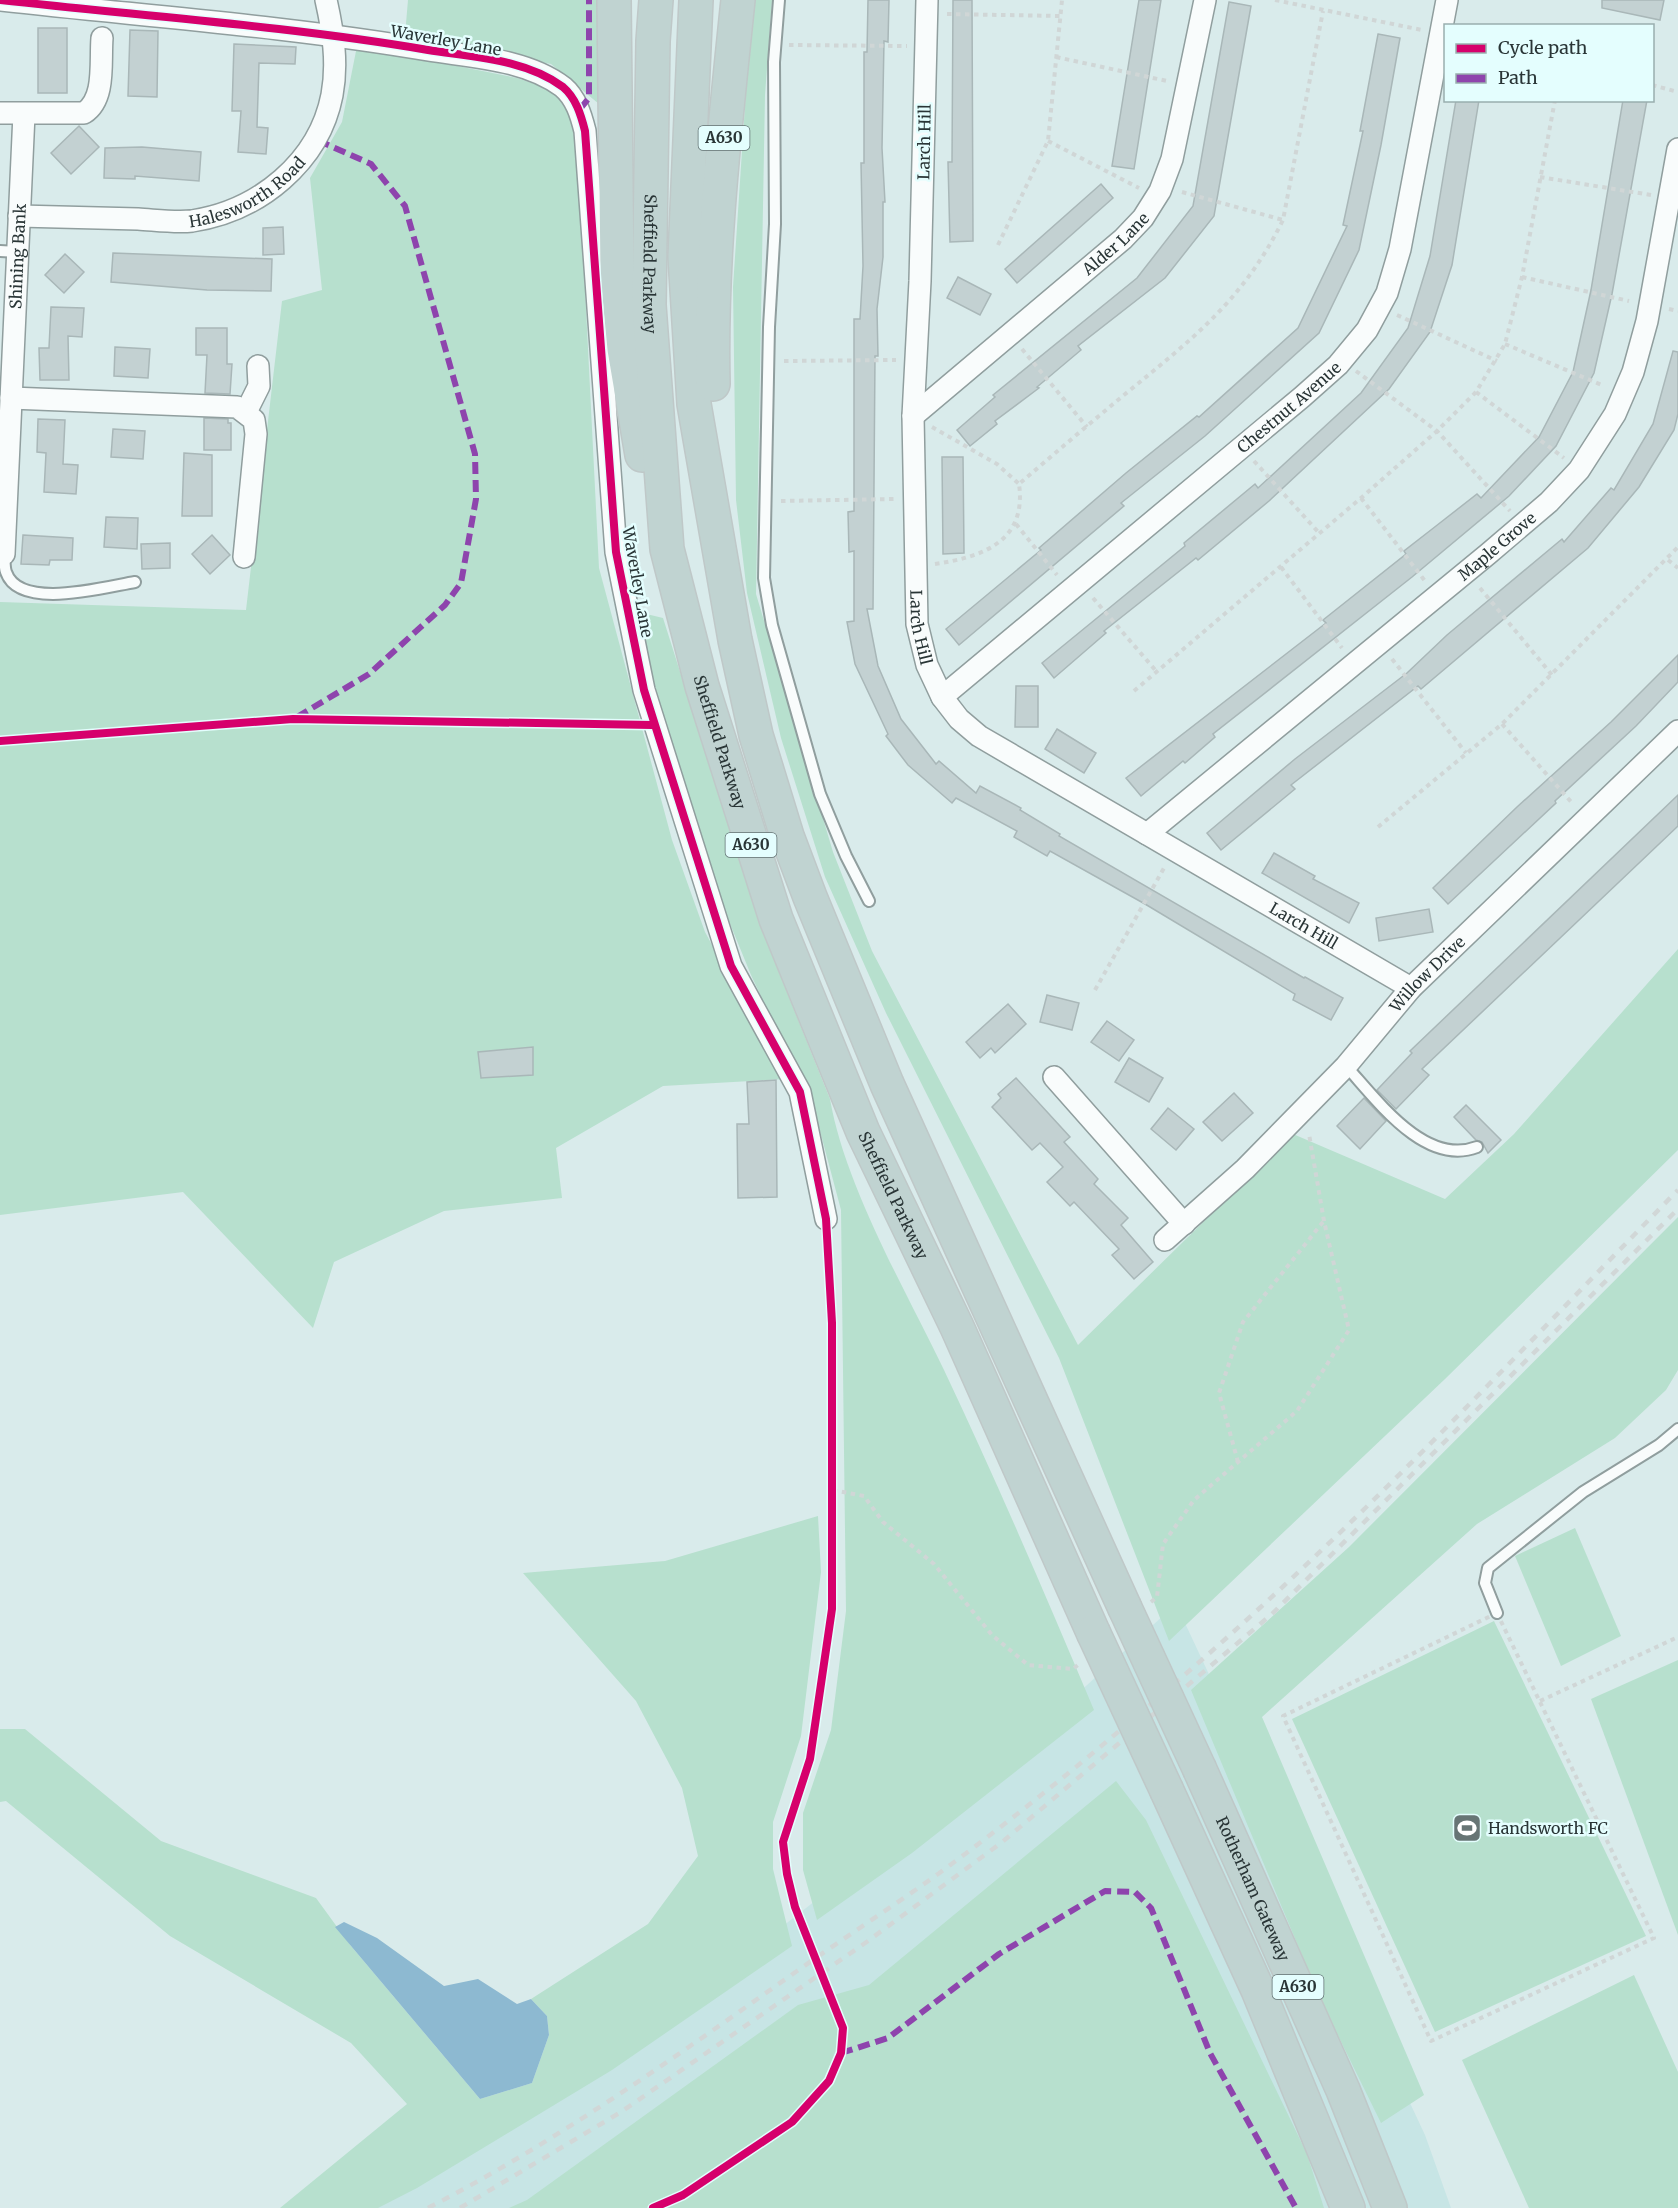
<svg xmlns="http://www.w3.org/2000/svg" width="1678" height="2208" viewBox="0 0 1678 2208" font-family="Merriweather,serif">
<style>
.built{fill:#c7e5e5}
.green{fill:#b7e0ce}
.water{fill:#8db9d1}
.building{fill:#c3d1d2;stroke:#a9b7b8;stroke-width:1.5}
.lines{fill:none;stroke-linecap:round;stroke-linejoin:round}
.lane-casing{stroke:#909e9e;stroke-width:14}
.street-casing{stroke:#909e9e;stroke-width:24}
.highway-casing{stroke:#bfc8c8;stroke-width:36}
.path{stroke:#d0d6d6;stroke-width:4;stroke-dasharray:4.5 4.5;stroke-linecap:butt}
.lane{stroke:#f9fcfc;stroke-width:10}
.street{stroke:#f9fcfc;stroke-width:21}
.highway{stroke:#c0d3d1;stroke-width:33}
.rail{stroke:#d1d7d7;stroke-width:4.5;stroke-dasharray:8 8;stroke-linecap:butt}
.highway-bridge-casing{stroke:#bfc8c8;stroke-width:36;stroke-linecap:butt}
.highway-bridge{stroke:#c0d3d1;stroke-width:33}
.quiet{stroke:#8e44ad;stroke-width:6;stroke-dasharray:12 6;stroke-linecap:butt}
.cycleway-casing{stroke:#e4fefe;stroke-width:11}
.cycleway{stroke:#d6006c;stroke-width:8}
.labels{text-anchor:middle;stroke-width:5;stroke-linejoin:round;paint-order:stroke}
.shield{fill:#e4fefe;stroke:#617172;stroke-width:1.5}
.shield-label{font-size:15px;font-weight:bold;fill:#293536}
.street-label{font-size:16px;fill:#293536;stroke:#e4fefe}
.poi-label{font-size:16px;fill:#293536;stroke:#e4fefe;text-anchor:start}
</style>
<rect width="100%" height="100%" fill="#d9ebeb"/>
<polygon class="built" points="1176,1604 1425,2135 1451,2208 341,2208 734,1964 1053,1716"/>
<g class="green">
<polygon points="408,0 607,0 605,109 551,64 405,35"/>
<polygon points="752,0 772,0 765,95 756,594 833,852 872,951 1078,1345 1293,1134 1445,1199 1514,1134 1678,949 1678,1150 1445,1379 1169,1641 1059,1358 886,1013 825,877 781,738 747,593 736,500 733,287"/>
<polygon points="357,46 517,78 558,92 577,129 599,568 672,840 705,932 785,1079 663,1086 556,1148 562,1198 444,1211 334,1262 313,1328 183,1192 0,1215 0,602 246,610 282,301 322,290 310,178 342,122"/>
<path d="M638 612 663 618 762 930 830 1099C845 1186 905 1289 944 1370 997 1482 1046 1596 1094 1710L912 1853 817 1920 803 1870V1813L831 1730 846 1611 841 1210 815 1112 751 975 706 865 665 730Z"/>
<polygon points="1678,1217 1678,1370 1666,1390 1615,1438 1477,1524 1262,1717 1424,2095 1381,2123 1322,2003 1191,1690 1349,1547"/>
<polygon points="818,1516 821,1572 801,1736 773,1822 773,1869 792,1946 612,2070 417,2188 378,2208 280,2208 407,2104 351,2043 170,1936 6,1801 0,1802 0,1729 25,1729 161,1841 316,1898 351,1946 480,2099 532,2083 549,2035 547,2016 531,1999 648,1924 698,1856 682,1788 636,1701 523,1573 665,1561"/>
<polygon points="1575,1528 1621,1636 1561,1666 1515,1556"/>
<polygon points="1494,1621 1646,1936 1435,2032 1292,1719"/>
<polygon points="1678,1660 1678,1935 1591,1699"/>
<polygon points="1116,1781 1146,1820 1307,2154 1324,2208 509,2208 527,2200 798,2005 869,1985"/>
<polygon points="1634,1975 1678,2072 1678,2208 1529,2208 1462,2060"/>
</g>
<polygon class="water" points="344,1922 377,1938 444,1986 478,1979 517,2004 531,1999 547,2016 549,2035 532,2083 480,2099 335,1927"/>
<g class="building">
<polygon points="868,0 889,0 888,42 884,41 882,148 885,202 883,202 883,257 877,309 878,356 875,356 873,609 867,609 878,666 901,719 936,764 939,761 976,793 980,786 1021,808 1020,810 1060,834 1059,836 1304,978 1305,977 1343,998 1331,1020 1293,1000 1295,994 1145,904 1050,851 1047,856 1014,837 1017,831 956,798 952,803 908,765 886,736 888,734 855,664 847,622 854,621 854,551 849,552 848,512 854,511 854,319 860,319 863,266 861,163 864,163 864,52 867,52"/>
<polygon points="953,0 972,0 973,241 950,242 948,162 952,162"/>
<polygon points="1139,0 1161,0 1134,169 1112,166"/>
<polygon points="1602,0 1664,0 1660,20 1602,8"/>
<polygon points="1229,2 1251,6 1214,216 1165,278 1078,346 1081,350 1037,387 1039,388 995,421 997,424 970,446 957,430 995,397 993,395 1137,278 1193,206"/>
<rect x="38" y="28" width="29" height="65"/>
<polygon points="130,30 158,31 157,97 128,96"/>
<polygon points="1378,34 1400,38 1381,145 1359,250 1319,333 1205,436 1121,503 1124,506 959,645 946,629 1041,550 1039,548 1126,473 1197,416 1199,417 1298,328 1347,226 1343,225 1363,131 1360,131"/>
<polygon points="234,44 296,47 295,64 259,63 257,127 268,128 266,154 238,152 241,111 232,111"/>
<polygon points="1456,100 1479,100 1452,265 1430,332 1389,389 1269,501 1198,560 1196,558 1104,631 1106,633 1054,678 1042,663 1185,546 1184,543 1255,484 1258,488 1361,393 1408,328 1430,256"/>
<polygon points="1623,100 1647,100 1612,294 1594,373 1556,446 1509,496 1412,577 1213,734 1215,737 1185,763 1183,761 1141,796 1126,778 1326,623 1323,620 1406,554 1404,551 1436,526 1477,494 1481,498 1539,437 1573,372 1591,290"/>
<polygon points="79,126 99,147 71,174 51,153"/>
<polygon points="142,147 201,152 199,181 135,176 135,179 104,178 105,148"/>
<polygon points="1101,184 1113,198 1017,283 1005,269"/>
<polygon points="283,227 284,254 263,255 263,228"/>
<polygon points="113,253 272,259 271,291 207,290 111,282"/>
<polygon points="65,254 84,272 64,293 45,275"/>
<polygon points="958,277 991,294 980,315 947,298"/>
<polygon points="51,307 84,308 82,337 68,336 69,380 40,380 39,348 49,348"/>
<polygon points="196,328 227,328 227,364 232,364 230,394 205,393 207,355 196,355"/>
<polygon points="115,347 150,349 148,378 114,376"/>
<polygon points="1673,351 1678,352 1678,414 1674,430 1639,487 1588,548 1421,689 1418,686 1291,785 1295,789 1221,850 1207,833 1295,759 1407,673 1447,635 1562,539 1564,542 1611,488 1614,490 1653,424"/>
<polygon points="204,418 228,419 228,423 231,423 231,450 204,450"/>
<polygon points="38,419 65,420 63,464 78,465 76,494 44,492 46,453 37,452"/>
<polygon points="113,429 145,431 143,459 111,457"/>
<polygon points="184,453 212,455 212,516 182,516"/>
<polygon points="942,457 963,457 964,553 943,554"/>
<polygon points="106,517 138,518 137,549 104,547"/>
<polygon points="23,535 73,538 72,560 50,560 49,565 21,564"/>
<polygon points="212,535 230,555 210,574 192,554"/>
<polygon points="170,543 170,568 142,569 141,544"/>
<polygon points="1678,655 1678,682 1636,726 1555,801 1556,803 1448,904 1433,888 1517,807 1611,722"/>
<polygon points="1016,686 1038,686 1038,727 1015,727"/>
<polygon points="1057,729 1096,753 1084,773 1045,749"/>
<polygon points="1678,795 1678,826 1422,1069 1429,1075 1396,1109 1377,1090 1412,1053 1410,1051"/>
<polygon points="1274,853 1315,876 1313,879 1359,903 1349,923 1262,873"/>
<polygon points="1429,909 1433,932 1379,941 1376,918"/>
<polygon points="1047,995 1079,1003 1072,1030 1040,1022"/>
<polygon points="1008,1004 1026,1024 995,1053 991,1048 980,1058 966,1042"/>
<polygon points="1107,1021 1134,1040 1119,1061 1091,1042"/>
<polygon points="533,1047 533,1075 481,1078 478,1052"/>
<polygon points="1129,1058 1163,1078 1149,1102 1115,1082"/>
<polygon points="1016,1078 1070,1137 1064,1142 1098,1179 1094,1184 1128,1218 1121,1225 1153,1262 1134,1279 1112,1255 1119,1249 1074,1202 1070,1206 1047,1182 1063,1167 1040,1143 1032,1150 992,1107 1001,1098 998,1094"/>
<polygon points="776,1080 777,1197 738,1198 737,1124 749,1124 747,1082"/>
<polygon points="1234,1093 1253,1113 1222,1141 1203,1122"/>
<polygon points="1364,1098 1386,1121 1360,1149 1337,1126"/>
<polygon points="1466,1105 1501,1140 1488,1153 1482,1142 1476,1140 1454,1117"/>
<polygon points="1168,1108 1194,1129 1176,1150 1151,1129"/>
</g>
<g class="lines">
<g class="lane-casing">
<g id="lane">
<polyline points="779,0 774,62 775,224 769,327 764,578 772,625 820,794 846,856 869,901"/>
<polyline points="0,251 18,252"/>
<path d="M4 554C5 559 4 567 6 572 19 611 105 587 135 582"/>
<path d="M1346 1066C1377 1100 1425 1167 1477 1147"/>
<polyline points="1497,1613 1485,1583 1488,1568 1583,1492 1659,1445 1678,1429"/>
</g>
</g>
<g class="street-casing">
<g id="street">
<path d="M0 0C143 16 287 26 428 50 472 57 526 59 563 87 576 98 581 115 585 131L616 552 644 690 731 966 800 1092 826 1219"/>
<path id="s1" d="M927 0 920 281 913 416 917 624 927 665 942 697 959 719 979 736 1411 988"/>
<path d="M0 113H84C106 99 100 62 102 38"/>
<path id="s2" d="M19 216C59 217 98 218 138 219 155 220 175 223 192 221 259 211 319 162 332 95 338 63 333 31 326 0"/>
<polyline points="11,398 237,407 254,420 256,434 244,557"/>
<polyline points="246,412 259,386 258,366"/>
<path id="s3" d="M913 416 1123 239 1143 218 1160 191 1172 159 1205 0"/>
<path id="s4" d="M4 554 24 114"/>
<path id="s5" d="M942 697 1302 397 1338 365 1367 330 1387 293 1400 249 1447 0"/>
<path id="s6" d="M1147 834 1488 554 1549 502 1579 470 1615 414 1633 372 1647 321 1678 149"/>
<polyline points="1054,1077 1184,1224"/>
<path id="s7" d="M1165 1240 1245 1169 1346 1066 1411 988 1678 731"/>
</g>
</g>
<g class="highway-casing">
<g id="highway">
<polyline points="614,0 617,275 624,349 642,455"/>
<path id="s8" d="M656 0 653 41 649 305 667 549 702 686 776 919 863 1132 957 1327 1093 1632"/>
<polyline points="696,0 685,257 694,404 735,640 756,735 787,836 810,897 887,1084 1124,1606"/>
<path d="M713 384C710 256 725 127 738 0"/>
<path id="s9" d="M1200 1770 1343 2090 1390 2208"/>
<polyline points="1167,1791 1258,1990 1348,2208"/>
</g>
</g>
<g class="path">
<polyline points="1275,0 1422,30"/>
<polyline points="947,14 1060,16"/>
<polyline points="789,45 907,46"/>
<polyline points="1056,57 1167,81"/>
<polyline points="1652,85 1678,92"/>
<polyline points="1048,141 1139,188"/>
<polyline points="1540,177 1651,195"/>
<polyline points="1182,192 1283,220"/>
<polyline points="998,245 1048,141 1062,0"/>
<polyline points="1522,277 1629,301"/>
<polyline points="1669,309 1678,311"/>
<polyline points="1397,315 1497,361"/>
<polyline points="1505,344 1604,386"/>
<polyline points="1022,349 1087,427"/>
<polyline points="784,361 896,360"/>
<polyline points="1356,371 1437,431 1510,511"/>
<polyline points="1476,392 1564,458"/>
<polyline points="932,427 997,464 1019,484"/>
<polyline points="1254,461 1320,534"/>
<polyline points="1361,498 1425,581"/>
<polyline points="781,501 894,499"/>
<polyline points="1016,524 1057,575"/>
<polyline points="1668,560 1678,568"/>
<path d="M935 564C983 557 1027 541 1019 484 1054 454 1089 424 1124 395 1191 340 1243 301 1283 220L1323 11"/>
<polyline points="1281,567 1342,648"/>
<polyline points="1480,588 1552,675"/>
<polyline points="1093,598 1157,672"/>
<polyline points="1392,659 1466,753"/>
<polyline points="1134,691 1361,498 1437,431 1476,392 1505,344 1522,277 1555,100"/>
<polyline points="1502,724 1573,804"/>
<polyline points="1378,827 1502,724 1678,547"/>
<polyline points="1095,990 1164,868"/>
<polyline points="1238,1462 1219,1393 1243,1322 1323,1222"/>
<polyline points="833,1490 864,1496 883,1522 934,1564 992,1635 1028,1665 1073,1669 1079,1664"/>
<polyline points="1151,1602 1157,1597 1163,1544 1194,1500 1297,1411 1349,1330 1324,1221 1309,1134"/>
<polygon points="1497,1613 1654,1938 1431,2041 1283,1716"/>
<polyline points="1540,1701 1678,1637"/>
</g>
<use href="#lane" class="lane"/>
<use href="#street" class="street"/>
<use href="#highway" class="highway"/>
<g class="rail">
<path d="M428 2208C558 2141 678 2055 797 1971 844 1938 892 1907 938 1874 1027 1809 1114 1737 1197 1664 1367 1516 1521 1350 1678 1190"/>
<polyline points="460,2208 621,2112 868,1941 1001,1843 1272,1614 1678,1209"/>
</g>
<g class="highway-bridge-casing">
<g id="highway-bridge">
<polyline points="1124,1606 1200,1770"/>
<polyline points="1093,1632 1167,1791"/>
</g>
</g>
<use href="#highway-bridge" class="highway-bridge"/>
<g class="quiet">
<polyline points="580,109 589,98 589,0"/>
<polyline points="297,717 369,674 445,605 461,583 476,499 475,454 405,206 371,164 326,144"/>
<polyline points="841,2053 888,2038 999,1954 1105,1891 1135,1892 1151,1908 1210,2053 1296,2208"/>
</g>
<g class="cycleway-casing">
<g id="cycleway">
<path d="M0 0C143 16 287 26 428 50 472 57 526 59 563 87 576 98 581 115 585 131L616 552 644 690 731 966 800 1092 826 1219 832 1323V1609L810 1759 783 1842 787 1874 795 1907 843 2028 841 2053 829 2081 792 2122 683 2195 653 2208"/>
<polyline points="0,741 293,719 652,725"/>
</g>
</g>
<use href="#cycleway" class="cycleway"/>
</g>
<defs>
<g id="stadium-square" transform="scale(1.5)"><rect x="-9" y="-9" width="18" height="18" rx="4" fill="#677575" stroke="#e4fefe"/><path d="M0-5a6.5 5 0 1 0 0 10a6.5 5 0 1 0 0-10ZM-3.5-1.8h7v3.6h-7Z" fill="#fff"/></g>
</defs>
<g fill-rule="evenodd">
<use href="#stadium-square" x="1467" y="1828"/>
</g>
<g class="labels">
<g class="shield">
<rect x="698.5" y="126" width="51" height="24" rx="4.5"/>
<rect x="725.5" y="833" width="51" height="24" rx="4.5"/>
<rect x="1272.5" y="1975" width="51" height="24" rx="4.5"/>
</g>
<g class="shield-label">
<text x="724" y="143">A630</text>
<text x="751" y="850">A630</text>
<text x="1298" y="1992">A630</text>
</g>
<g class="street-label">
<text transform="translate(446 40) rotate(10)" y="6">Waverley Lane</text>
<text transform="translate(924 142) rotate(-89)" y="6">Larch Hill</text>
<text dy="6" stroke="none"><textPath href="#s2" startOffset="236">Halesworth Road</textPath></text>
<text dy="6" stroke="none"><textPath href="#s3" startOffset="266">Alder Lane</textPath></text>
<text dy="6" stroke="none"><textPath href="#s4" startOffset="298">Shining Bank</textPath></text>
<text dy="6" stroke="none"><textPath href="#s8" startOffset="264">Sheffield Parkway</textPath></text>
<text dy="6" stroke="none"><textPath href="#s5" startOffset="452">Chestnut Avenue</textPath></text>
<text dy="6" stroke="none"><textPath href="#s6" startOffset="453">Maple Grove</textPath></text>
<text transform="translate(638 582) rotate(80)" y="6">Waverley Lane</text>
<text dy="6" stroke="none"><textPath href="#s1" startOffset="628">Larch Hill</textPath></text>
<text dy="6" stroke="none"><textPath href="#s8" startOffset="750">Sheffield Parkway</textPath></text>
<text dy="6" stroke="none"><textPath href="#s1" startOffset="1132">Larch Hill</textPath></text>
<text dy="6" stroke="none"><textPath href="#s7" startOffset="374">Willow Drive</textPath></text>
<text dy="6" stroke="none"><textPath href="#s8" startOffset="1236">Sheffield Parkway</textPath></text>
<text dy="6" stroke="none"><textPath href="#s9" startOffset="130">Rotherham Gateway</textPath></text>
</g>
<g class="poi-label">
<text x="1488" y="1834">Handsworth FC</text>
</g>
</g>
<rect x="1444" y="24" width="210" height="78" fill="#e4fefe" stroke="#99aeae" stroke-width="1.5"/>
<rect x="1456" y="44" width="30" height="9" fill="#d6006c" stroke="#99aeae" stroke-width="1.5"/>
<text x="1498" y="54" font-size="18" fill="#293536">Cycle path</text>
<rect x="1456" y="74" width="30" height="9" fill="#8e44ad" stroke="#99aeae" stroke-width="1.5"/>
<text x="1498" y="84" font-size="18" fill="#293536">Path</text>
</svg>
